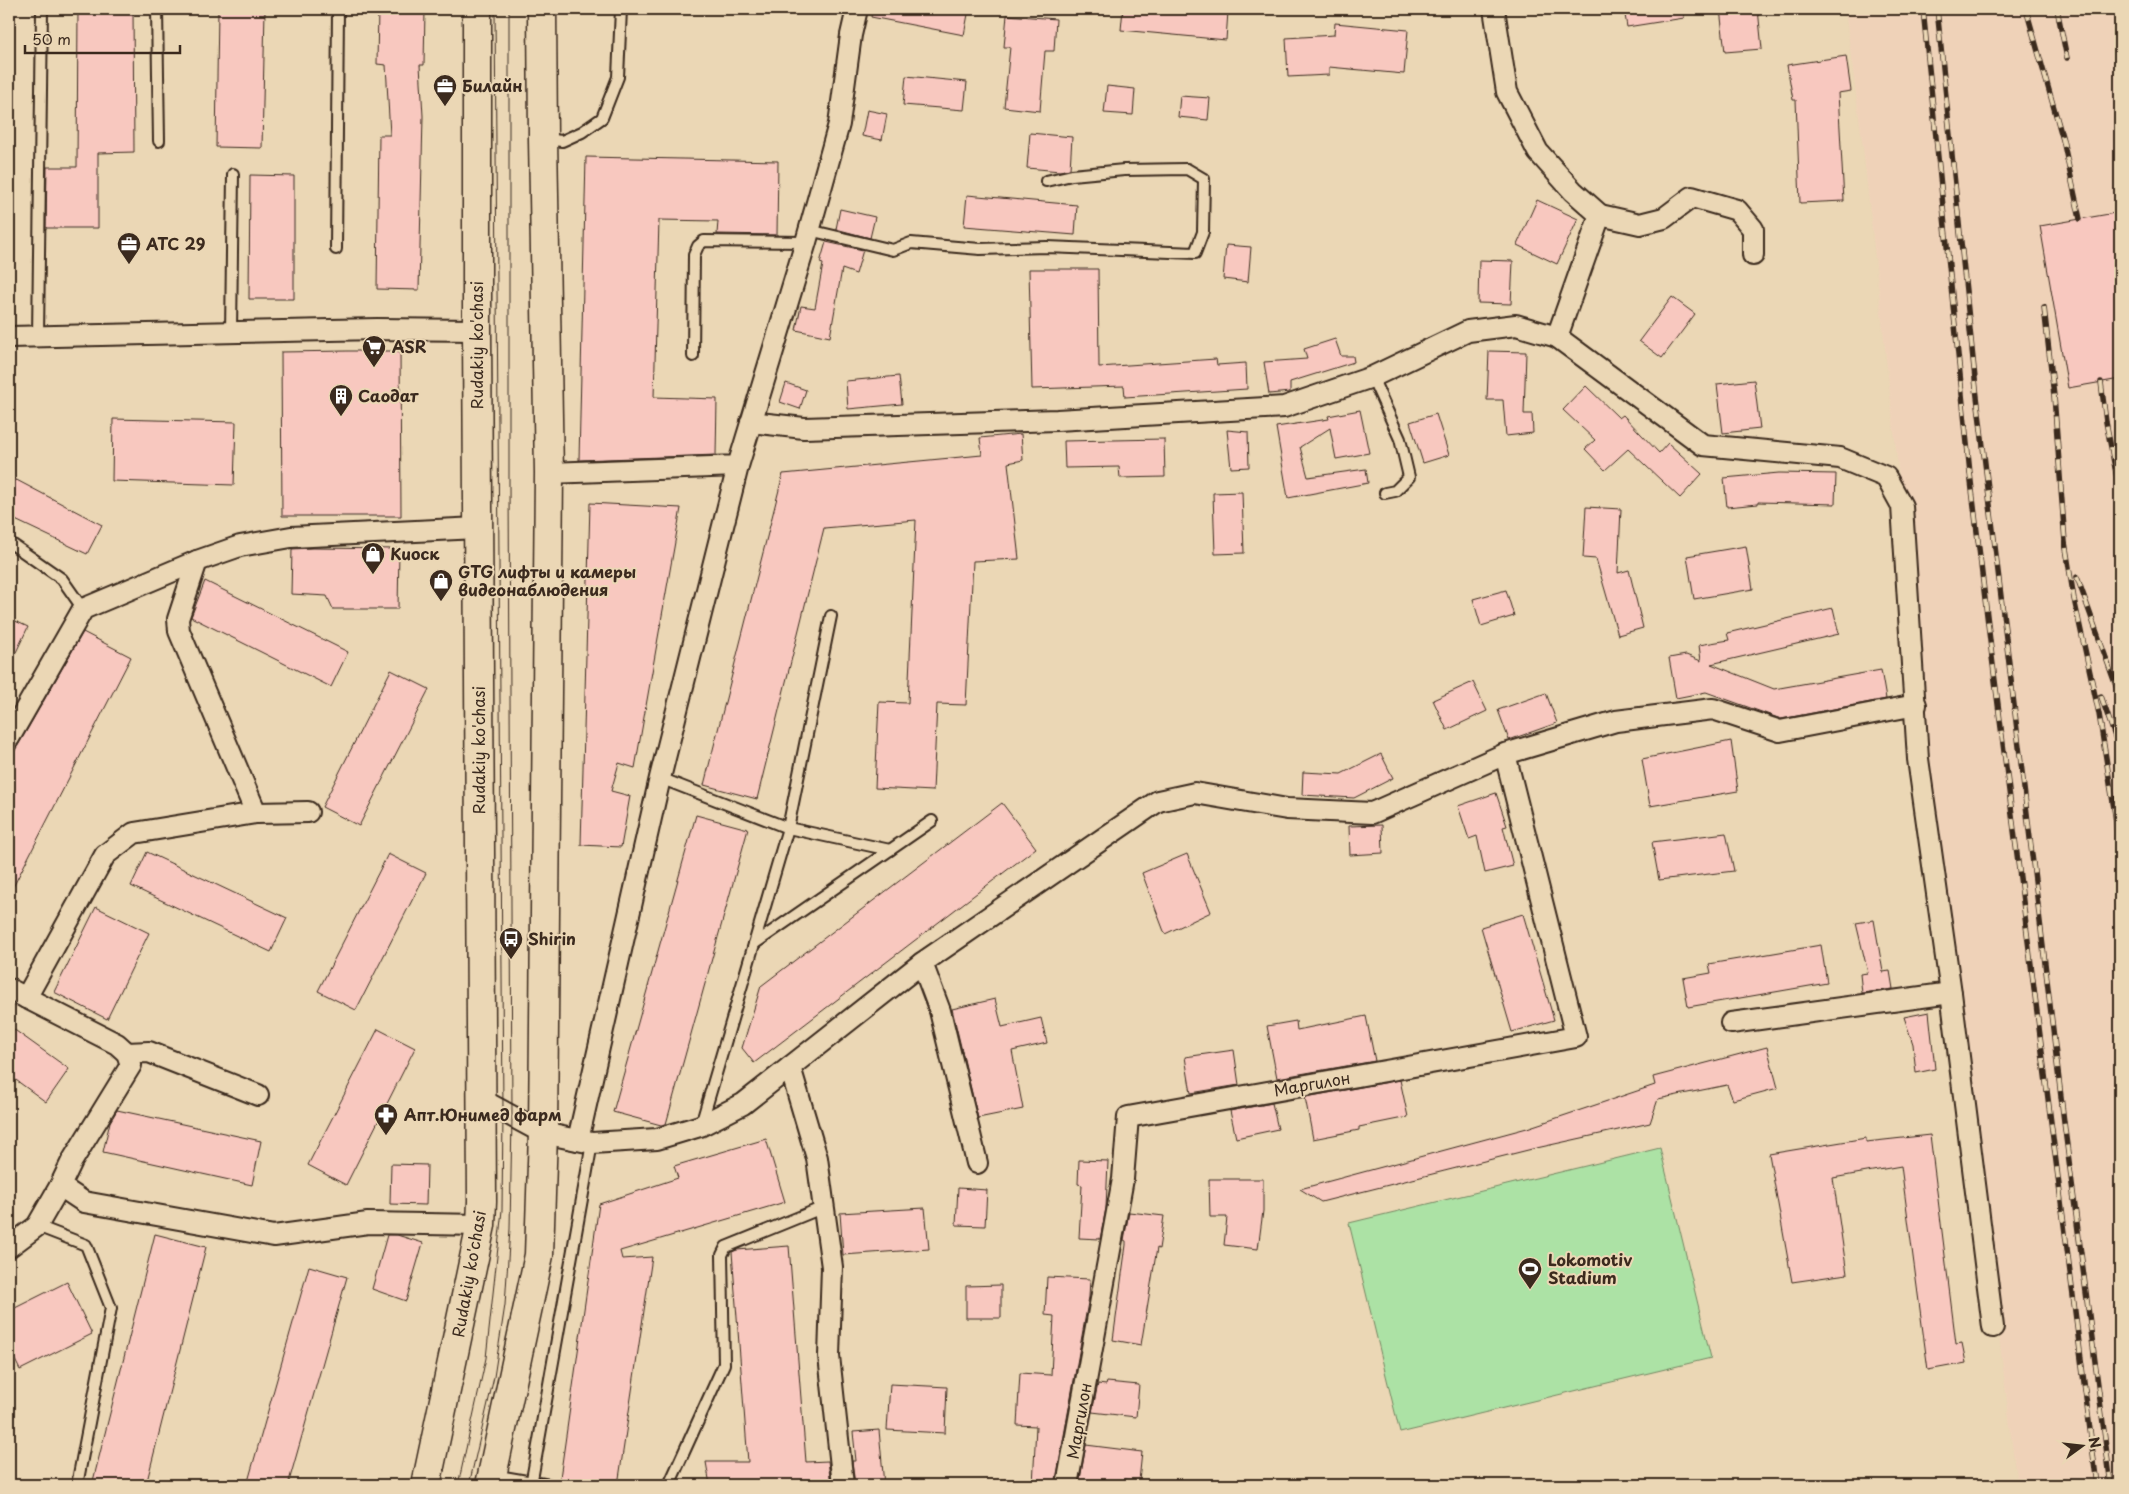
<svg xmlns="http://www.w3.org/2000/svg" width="2129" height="1494" viewBox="0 0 2129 1494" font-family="'Playpen Sans',sans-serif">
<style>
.built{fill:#efd2b8}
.green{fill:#ace2a5;stroke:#748662}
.building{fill:#f8c8bf;stroke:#3b2a1e}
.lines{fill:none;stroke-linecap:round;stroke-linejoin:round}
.lane-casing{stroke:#3b2a1e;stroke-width:14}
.street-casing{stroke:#3b2a1e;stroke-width:24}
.primary-casing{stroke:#3b2a1e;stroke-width:31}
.lane{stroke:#ebd7b5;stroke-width:10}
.street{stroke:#ebd7b5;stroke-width:20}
.primary{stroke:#ebd7b5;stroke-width:28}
.tram{stroke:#3b2a1e;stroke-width:1}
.rail-casing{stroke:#3b2a1e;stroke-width:5.5}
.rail{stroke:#ebd7b5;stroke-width:4;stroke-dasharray:11;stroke-linecap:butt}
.labels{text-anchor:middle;stroke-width:4;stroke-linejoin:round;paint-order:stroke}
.poi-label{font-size:16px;font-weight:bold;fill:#3b2a1e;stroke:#ebd7b5;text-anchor:start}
.street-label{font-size:16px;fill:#3b2a1e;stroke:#ebd7b5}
</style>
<rect width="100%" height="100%" fill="#ebd7b5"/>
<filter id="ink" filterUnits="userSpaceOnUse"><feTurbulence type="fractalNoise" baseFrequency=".02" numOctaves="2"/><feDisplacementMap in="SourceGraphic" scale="10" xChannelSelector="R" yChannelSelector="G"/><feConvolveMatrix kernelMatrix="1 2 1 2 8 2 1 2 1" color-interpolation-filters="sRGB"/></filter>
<g filter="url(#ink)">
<polygon class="built" points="1845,9 2120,9 2120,1485 2017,1485 1929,751 1863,147"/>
<polygon class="green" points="1660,1148 1711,1358 1400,1433 1349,1223"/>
<g class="building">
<polygon points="78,9 133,9 134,152 98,153 98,228 46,228 47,167 77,167"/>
<polygon points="218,9 265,9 262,148 216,147"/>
<polygon points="378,9 425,9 424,65 420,65 423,116 419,290 377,289 379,135 390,135 386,65 377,64"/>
<polygon points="872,9 969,9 964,35 871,17"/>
<polygon points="1123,9 1201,9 1228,11 1226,40 1121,30"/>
<polygon points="1624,9 1683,9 1684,18 1627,27"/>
<polygon points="1720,9 1758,9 1762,49 1725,52"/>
<polygon points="1007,15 1056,19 1054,51 1045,51 1040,111 1004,107 1010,47 1004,47"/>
<polygon points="1335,23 1408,30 1404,74 1329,67 1329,75 1288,77 1286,38 1334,35"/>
<polygon points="1846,56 1851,91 1838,93 1844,201 1800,203 1796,100 1793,100 1787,65"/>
<polygon points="906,76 967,82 964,110 903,105"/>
<polygon points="1107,86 1135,89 1133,115 1104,113"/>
<polygon points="1180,96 1210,98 1208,120 1178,117"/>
<polygon points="867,110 887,114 882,140 862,136"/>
<polygon points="1030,133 1072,137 1070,169 1060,171 1027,168"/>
<polygon points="586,157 778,161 777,235 717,234 718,221 659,220 654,397 717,399 716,455 579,460"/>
<polygon points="250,175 294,176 294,299 249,299"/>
<polygon points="967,195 1077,205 1075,235 964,226"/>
<polygon points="1537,200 1578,219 1557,264 1517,245"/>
<polygon points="840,209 875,217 870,238 836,229"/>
<polygon points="2115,213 2120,242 2120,379 2068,388 2040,226"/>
<polygon points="826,242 863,250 856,274 842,269 830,337 796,330 801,306 815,308 823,264 820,263"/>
<polygon points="1226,245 1251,247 1248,282 1223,279"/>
<polygon points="1479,260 1513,261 1511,304 1478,303"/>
<polygon points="1029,269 1098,269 1099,367 1216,359 1217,365 1246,363 1247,389 1125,397 1124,386 1032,389"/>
<polygon points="1672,297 1695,314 1662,358 1639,341"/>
<polygon points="1335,339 1341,356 1353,356 1354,362 1290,382 1290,392 1269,394 1264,362 1307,359 1304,349"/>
<polygon points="348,351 400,351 401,516 282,516 281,352"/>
<polygon points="1489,351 1526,352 1524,414 1532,414 1533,433 1506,436 1503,400 1487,400"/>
<polygon points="899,376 902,404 848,409 846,381"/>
<polygon points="1754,380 1760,429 1723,433 1717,384"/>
<polygon points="786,383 806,390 800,409 780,402"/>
<polygon points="1586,386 1619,418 1623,415 1659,453 1668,443 1702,474 1680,498 1628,449 1605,470 1585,449 1595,440 1563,410"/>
<polygon points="1360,410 1369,453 1336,459 1330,428 1300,447 1308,477 1366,469 1368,483 1288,498 1276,427 1329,419 1328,416"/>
<polygon points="1436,414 1449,455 1423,463 1410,422"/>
<polygon points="113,419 236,422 234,485 112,481"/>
<polygon points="1227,430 1248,432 1249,467 1231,468"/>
<polygon points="1021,434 1023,460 1008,463 1019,559 973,561 966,705 937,704 933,791 875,788 879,702 908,703 916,520 824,528 757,799 704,785 783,474 982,455 980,438"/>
<polygon points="1164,439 1165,477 1120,478 1119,467 1065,468 1064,441"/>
<polygon points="1779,473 1836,474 1835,504 1758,502 1758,504 1727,507 1724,478"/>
<polygon points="9,476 102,525 87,554 9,517"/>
<polygon points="1242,492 1244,553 1215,554 1213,493"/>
<polygon points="590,503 681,508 635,768 619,763 611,791 630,796 621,847 581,845"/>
<polygon points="1586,507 1621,509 1618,573 1629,570 1643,628 1618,635 1596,559 1583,558"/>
<polygon points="1746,546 1753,589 1694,599 1687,556"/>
<polygon points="312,548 399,549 398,609 333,609 327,596 291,594 292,549"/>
<polygon points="205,581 348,652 331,687 191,617"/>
<polygon points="1506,590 1514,616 1481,626 1473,599"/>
<polygon points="1833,608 1839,634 1711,664 1774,689 1881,670 1886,699 1781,719 1706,692 1676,698 1669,658 1686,655 1701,661 1699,645 1729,640 1727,633"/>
<polygon points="9,618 28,627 9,667"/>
<polygon points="83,632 131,657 9,895 9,761"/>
<polygon points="391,670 429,689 359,826 322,807"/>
<polygon points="1473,682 1487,711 1447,730 1433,700"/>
<polygon points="1546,693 1557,723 1509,740 1498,710"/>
<polygon points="1731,741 1738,791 1650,806 1642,759"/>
<polygon points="1381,754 1393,778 1354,798 1302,795 1303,772 1341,774"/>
<polygon points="1496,793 1507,826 1503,827 1513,866 1485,873 1477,836 1469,839 1458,806"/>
<polygon points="1002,803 1036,848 754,1063 742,1048 761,986"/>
<polygon points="696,815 748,829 666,1124 661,1125 613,1112"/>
<polygon points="1382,825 1383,853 1350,855 1349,826"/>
<polygon points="1726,833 1734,871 1659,880 1652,842"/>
<polygon points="147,852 287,918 271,952 131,886"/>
<polygon points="388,854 426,873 356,1010 318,991"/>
<polygon points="1187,854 1211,912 1165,934 1142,873"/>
<polygon points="96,907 149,933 107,1019 54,992"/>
<polygon points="1523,914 1554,1020 1512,1032 1481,927"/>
<polygon points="1874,920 1883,972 1890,971 1893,989 1862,993 1860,974 1868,973 1856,923"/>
<polygon points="1821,945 1827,983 1688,1007 1683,978 1711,973 1709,964"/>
<polygon points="995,999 1002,1027 1041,1018 1047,1043 1012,1051 1023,1109 978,1118 952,1009"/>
<polygon points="1929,1012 1935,1069 1916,1073 1913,1044 1904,1017"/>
<polygon points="1366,1016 1375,1061 1277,1078 1267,1026 1296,1021 1297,1030"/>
<polygon points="9,1026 69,1069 46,1102 9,1075"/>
<polygon points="378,1029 415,1048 346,1185 308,1165"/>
<polygon points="1767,1047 1778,1088 1733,1100 1727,1085 1658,1099 1650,1123 1532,1149 1321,1202 1300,1189 1527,1128 1655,1085 1653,1077"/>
<polygon points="1234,1050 1239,1085 1191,1093 1185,1057"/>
<polygon points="1400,1080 1408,1117 1359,1127 1359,1130 1313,1139 1305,1097"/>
<polygon points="1272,1103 1278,1129 1236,1138 1230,1111"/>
<polygon points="117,1110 261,1141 252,1185 103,1152 110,1122"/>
<polygon points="1930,1135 1956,1344 1962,1343 1966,1363 1928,1370 1901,1166 1833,1178 1847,1274 1792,1282 1769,1154 1866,1138 1866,1142"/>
<polygon points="766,1139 785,1202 620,1251 622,1259 652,1257 618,1485 559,1485 599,1204 678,1178 674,1166"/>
<polygon points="1079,1160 1108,1161 1106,1208 1100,1239 1079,1238 1082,1185 1078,1184"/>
<polygon points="391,1164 427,1165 426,1205 390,1204"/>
<polygon points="1209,1179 1263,1179 1263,1211 1258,1249 1224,1245 1227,1217 1210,1217"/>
<polygon points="958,1188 987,1190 985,1226 956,1225"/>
<polygon points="925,1208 929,1249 843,1255 840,1213"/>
<polygon points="1129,1212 1164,1216 1159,1249 1157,1248 1141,1345 1113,1340 1126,1245 1126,1241 1124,1240"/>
<polygon points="155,1234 206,1247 146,1485 92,1485"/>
<polygon points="387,1235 397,1235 423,1243 406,1301 372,1289"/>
<polygon points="789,1246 806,1462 828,1461 831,1485 710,1485 706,1462 748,1462 732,1252 737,1250"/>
<polygon points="309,1266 347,1277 288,1485 247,1485"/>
<polygon points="1047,1277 1090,1279 1089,1297 1055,1485 1033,1485 1036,1426 1017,1425 1020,1373 1051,1375 1054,1316 1045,1315"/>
<polygon points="67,1282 92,1334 20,1370 9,1348 9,1311"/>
<polygon points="1001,1285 1001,1318 966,1318 966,1286"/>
<polygon points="1107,1382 1139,1385 1136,1417 1092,1412 1098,1384 1106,1385"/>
<polygon points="890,1384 947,1387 945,1433 887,1430"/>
<polygon points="879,1430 884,1485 855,1485 852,1461 856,1461 853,1432"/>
<polygon points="1086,1445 1142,1452 1139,1481 1125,1479 1124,1485 1079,1485"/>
</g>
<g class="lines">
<g class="lane-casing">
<g id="lane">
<polyline points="157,9 159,141"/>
<polyline points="544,139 562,141 582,132 602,118 618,77 621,9"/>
<polyline points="809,230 893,250 911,243 980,249 1047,247 1195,253 1203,232 1204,179 1187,169 1124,170 1072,175 1046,181"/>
<polyline points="336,249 338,9"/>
<polyline points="231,332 233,174"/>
<polyline points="38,337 42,9"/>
<polyline points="693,356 694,255 698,246 704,241 806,242"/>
<polyline points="1372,377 1400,439 1409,477 1395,491 1385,493"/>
<polyline points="9,542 62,579 83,609"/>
<polyline points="660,778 788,828 890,850"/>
<polyline points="754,944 932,821"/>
<polyline points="701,1125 788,828 831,616"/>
<polyline points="37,1226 86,1245 111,1308 77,1485"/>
<polyline points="493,1475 550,1485"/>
<polyline points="531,1485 592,1143"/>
<polyline points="669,1485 724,1364 722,1255 726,1247 824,1207"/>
</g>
</g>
<g class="street-casing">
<g id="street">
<polyline points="1494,9 1507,92 1538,152 1573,191 1600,215 1557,337"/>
<polyline points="1600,215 1640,224 1664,218 1692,197 1737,210 1753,229 1753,255"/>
<polyline points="9,337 377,329 477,330"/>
<polyline points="751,422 804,428 1057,420 1284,407 1372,377 1468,331 1516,325 1557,337 1703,445 1840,458 1886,477 1902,506 1918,759 1951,993 1993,1327"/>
<polyline points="549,473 738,466 806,242 839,124 851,35 857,9"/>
<polyline points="197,561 178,619 179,631 256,813"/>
<polyline points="9,738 83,609 197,561 240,546 291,537 478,528"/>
<polyline points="922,963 940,1011 977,1163"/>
<polyline points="9,989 117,1044 127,1053 131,1065 72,1161 60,1186 84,1202 274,1236 368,1223 481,1225"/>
<polyline points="26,998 105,855 134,833 256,813 308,812"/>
<polyline points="1731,1023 1951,993"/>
<polyline points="127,1053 149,1052 258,1095"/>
<polyline points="790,1067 817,1158 832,1267 829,1356 843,1485"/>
<polyline points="482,1100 543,1133 592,1143 657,1139 700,1126 743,1104 922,963 1158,801 1195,793 1287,809 1372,813 1505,754 1616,721 1713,709 1780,731 1916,705"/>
<polyline points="578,1140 660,778 738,466"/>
<polyline points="9,1247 37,1226 60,1186"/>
<polyline points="1067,1485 1123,1179 1128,1117 1576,1037 1505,754"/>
</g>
</g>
<g class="primary-casing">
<g id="primary">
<polyline points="426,1485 481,1225 482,1201 477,330 477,9"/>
<polyline points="490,1485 539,1255 543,1133 549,473 543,139 542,9"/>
</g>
</g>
<use href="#lane" class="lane"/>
<use href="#street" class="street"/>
<use href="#primary" class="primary"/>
<g class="tram">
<polyline points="458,1485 486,1358 502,1210 503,1112 495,9"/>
<polyline points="469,1485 494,1377 505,1305 510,1229 512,1117 509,484 509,9"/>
</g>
<g class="rail-casing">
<g id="rail">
<polyline points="1923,9 1970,473 1991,649 2097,1485"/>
<polyline points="1937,9 1976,388 2065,1130 2111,1485"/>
<polyline points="2026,9 2063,140 2080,219"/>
<polyline points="2057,9 2067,58"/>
<polyline points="2044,307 2054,396 2065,542 2074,599 2099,714 2116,821 2120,878"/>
<polyline points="2101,382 2106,422 2120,493"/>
<polyline points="2077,577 2120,697"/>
<polyline points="2101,696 2120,751"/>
</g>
</g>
<use href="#rail" class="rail"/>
</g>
</g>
<defs>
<g id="office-pin" transform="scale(1.25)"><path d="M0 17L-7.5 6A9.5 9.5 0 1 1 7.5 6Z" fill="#3b2a1e" stroke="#ebd7b5"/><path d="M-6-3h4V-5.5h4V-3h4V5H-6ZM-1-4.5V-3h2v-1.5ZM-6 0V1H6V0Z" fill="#fff"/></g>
<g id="supermarket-pin" transform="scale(1.25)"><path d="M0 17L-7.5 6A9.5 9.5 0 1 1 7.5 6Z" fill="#3b2a1e" stroke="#ebd7b5"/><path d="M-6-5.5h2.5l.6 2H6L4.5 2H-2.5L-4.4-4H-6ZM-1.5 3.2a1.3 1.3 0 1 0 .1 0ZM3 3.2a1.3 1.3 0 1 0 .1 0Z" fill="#fff"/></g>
<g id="building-pin" transform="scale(1.25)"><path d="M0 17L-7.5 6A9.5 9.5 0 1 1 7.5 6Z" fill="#3b2a1e" stroke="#ebd7b5"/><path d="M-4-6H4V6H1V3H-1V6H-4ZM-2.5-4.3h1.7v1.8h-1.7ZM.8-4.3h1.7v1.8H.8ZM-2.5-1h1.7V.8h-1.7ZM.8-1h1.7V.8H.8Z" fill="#fff"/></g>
<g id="shop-pin" transform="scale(1.25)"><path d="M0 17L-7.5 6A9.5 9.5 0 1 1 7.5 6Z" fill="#3b2a1e" stroke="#ebd7b5"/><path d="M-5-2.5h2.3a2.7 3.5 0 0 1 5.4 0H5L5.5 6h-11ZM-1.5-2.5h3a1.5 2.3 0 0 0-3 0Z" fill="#fff"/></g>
<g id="bus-pin" transform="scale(1.25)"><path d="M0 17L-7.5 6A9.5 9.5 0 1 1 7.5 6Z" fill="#3b2a1e" stroke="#ebd7b5"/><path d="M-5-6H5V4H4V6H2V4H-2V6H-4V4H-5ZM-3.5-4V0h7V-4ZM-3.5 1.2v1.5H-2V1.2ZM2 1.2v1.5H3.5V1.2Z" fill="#fff"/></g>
<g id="pharmacy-pin" transform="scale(1.25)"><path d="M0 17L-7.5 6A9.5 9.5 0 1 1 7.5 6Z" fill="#3b2a1e" stroke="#ebd7b5"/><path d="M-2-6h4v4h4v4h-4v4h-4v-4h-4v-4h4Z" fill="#fff"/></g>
<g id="stadium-pin" transform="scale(1.25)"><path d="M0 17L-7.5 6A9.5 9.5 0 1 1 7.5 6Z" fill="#3b2a1e" stroke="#ebd7b5"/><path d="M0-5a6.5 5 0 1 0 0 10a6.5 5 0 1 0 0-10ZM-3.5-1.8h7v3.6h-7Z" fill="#fff"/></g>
</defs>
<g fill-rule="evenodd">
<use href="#office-pin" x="445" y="86"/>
<use href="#office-pin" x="129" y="244"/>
<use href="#supermarket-pin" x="374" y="347"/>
<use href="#building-pin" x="341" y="396"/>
<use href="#shop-pin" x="373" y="554"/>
<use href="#shop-pin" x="441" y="581"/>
<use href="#bus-pin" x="511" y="939"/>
<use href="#pharmacy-pin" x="386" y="1115"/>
<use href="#stadium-pin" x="1530" y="1269"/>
</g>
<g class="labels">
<g class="poi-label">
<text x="462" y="92">Билайн</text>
<text x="146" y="250">АТС 29</text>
<text x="392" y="353">ASR</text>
<text x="358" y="402">Саодат</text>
<text x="390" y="560">Киоск</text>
<text x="458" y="578">GTG лифты и камеры<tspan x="458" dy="18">видеонаблюдения</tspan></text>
<text x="528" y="945">Shirin</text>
<text x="404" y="1121">Апт.Юнимед фарм</text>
<text x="1548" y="1266">Lokomotiv<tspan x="1548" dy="18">Stadium</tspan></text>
</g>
<g class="street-label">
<text transform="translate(477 345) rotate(-90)" y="6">Rudakiy ko'chasi</text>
<text transform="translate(479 750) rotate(-90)" y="6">Rudakiy ko'chasi</text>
<text transform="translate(1312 1084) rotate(-10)" y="6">Маргилон</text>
<text transform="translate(469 1274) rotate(-80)" y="6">Rudakiy ko'chasi</text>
<text transform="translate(1079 1421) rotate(-80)" y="6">Маргилон</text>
</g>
</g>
<rect width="2129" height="1494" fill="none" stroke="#ebd7b5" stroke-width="30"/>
<rect x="15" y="15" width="2099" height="1464" fill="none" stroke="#3b2a1e" stroke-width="2" filter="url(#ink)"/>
<g transform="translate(2082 1446) rotate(75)" stroke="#ebd7b5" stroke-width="4" paint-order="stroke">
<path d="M0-4L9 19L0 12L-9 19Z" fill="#3b2a1e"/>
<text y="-8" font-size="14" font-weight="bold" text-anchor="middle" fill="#3b2a1e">N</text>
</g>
<path d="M25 45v8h155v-8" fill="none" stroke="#3b2a1e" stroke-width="2.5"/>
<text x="32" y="45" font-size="15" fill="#3b2a1e" stroke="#ebd7b5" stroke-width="4" paint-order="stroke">50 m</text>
</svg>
